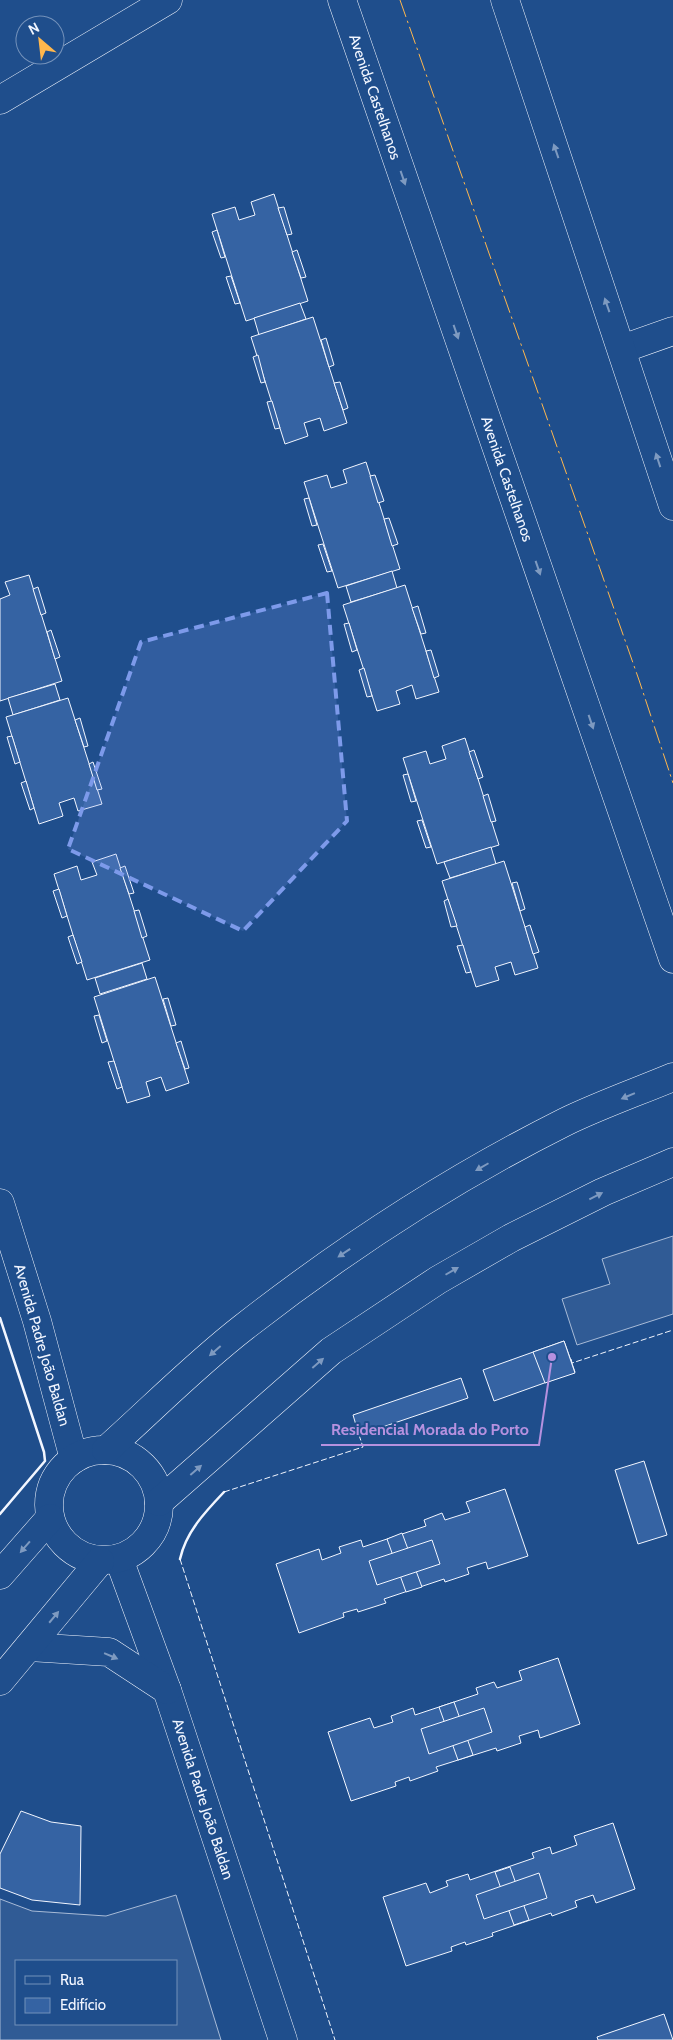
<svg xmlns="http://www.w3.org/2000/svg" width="673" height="2040" viewBox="0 0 673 2040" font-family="Cabin,sans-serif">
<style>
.parking{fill:#305b95;stroke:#a8bbd7;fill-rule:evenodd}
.building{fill:#3563a3;stroke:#f2f6ff}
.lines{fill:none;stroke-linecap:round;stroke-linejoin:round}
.street-casing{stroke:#f2f6ff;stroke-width:29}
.secondary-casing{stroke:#f2f6ff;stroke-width:29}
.street{stroke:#1f4e8c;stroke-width:28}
.secondary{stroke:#1f4e8c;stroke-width:28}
.fence{stroke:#f2f6ff;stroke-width:1;stroke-dasharray:6 2.5;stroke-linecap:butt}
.wall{stroke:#f2f6ff;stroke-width:2.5}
.power{stroke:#ffb74d;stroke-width:1;stroke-dasharray:18 4 2.5 4;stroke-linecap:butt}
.oneway{fill:#7e9ac0}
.marked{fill:#7d9aea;fill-opacity:0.2;stroke:#7d9aea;stroke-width:4;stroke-dasharray:10 6;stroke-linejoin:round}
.labels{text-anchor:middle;stroke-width:4;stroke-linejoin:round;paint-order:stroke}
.street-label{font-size:15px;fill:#f2f6ff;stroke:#1f4e8c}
.leader{fill:none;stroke:#b691df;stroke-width:2}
.callout-dot{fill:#b691df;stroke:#1f4e8c;stroke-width:2}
.callout-label{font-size:16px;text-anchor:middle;font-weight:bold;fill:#b691df;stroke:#1f4e8c;stroke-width:4;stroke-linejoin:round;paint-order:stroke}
</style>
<rect width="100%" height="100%" fill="#1f4e8c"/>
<g class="parking">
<polygon points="673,1236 673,1314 577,1345 562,1299 610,1284 602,1259"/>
<path d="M176 1895 221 2040H0V1899L32 1911 106 1916ZM16 1961H176V2024H16Z"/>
</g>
<g class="building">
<polygon points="274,194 308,301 246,321 212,214 235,207 239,220 255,215 251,202"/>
<polygon points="284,207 292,234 287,235 278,208"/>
<polygon points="217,230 225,257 221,258 212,232"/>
<polygon points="297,250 306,277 301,278 292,252"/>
<polygon points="231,276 240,303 235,304 226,277"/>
<polygon points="300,303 306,319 259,335 254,318"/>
<polygon points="313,317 347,423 324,431 320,418 304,423 308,436 285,444 251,337"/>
<polygon points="326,338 334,365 329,367 321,340"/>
<polygon points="258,355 265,382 261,383 253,357"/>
<polygon points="340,382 348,408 343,410 334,383"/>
<polygon points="272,401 280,428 275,429 267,402"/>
<polygon points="366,462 400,569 338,588 304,482 327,475 331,488 347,483 343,470"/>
<polygon points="375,475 384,501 378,503 370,476"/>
<polygon points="309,498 317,525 312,526 304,499"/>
<polygon points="389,518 398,544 392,546 384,519"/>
<polygon points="323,544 332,571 327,572 318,545"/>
<polygon points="392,571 397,588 351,602 346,586"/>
<polygon points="29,575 62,681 0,701 0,599 10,595 5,582"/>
<polygon points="405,585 439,692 416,699 412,685 396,691 400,704 377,711 343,605"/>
<polygon points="38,587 46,613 41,615 33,589"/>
<polygon points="418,606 426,633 421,634 412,608"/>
<polygon points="349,623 357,650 352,652 344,624"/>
<polygon points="51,630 60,657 55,659 47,632"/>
<polygon points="431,650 439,676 434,678 426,651"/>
<polygon points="364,668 372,696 367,697 359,670"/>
<polygon points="55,684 60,700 13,715 8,698"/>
<polygon points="68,698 102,804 78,811 74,798 59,803 63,816 39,824 6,717"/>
<polygon points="80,718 88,746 84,747 75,720"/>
<polygon points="12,736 20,762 15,764 7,737"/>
<polygon points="465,738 499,845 437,864 403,758 426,751 430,764 446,759 442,746"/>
<polygon points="474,750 483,777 478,779 469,752"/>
<polygon points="93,762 102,789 97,790 89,764"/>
<polygon points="408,774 416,801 411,802 403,775"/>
<polygon points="26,781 34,808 30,810 21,783"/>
<polygon points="488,794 496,821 491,822 483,796"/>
<polygon points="422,820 431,847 426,848 417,821"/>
<polygon points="491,847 496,864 450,878 444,862"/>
<polygon points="116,854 150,960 87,980 54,874 77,866 81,880 97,875 92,862"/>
<polygon points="504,861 538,968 515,975 511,962 495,967 499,980 476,987 442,881"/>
<polygon points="125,866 134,893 129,894 120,868"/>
<polygon points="517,882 525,909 520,911 512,883"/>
<polygon points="59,889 67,916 62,918 53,891"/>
<polygon points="448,899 457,926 451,927 444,901"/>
<polygon points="139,910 147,936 142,938 134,911"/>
<polygon points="530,925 539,952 533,954 525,927"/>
<polygon points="73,935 82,962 77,964 68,937"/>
<polygon points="463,945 471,972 466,973 457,946"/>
<polygon points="142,963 147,979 100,994 95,978"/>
<polygon points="155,977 189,1083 166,1091 161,1077 146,1082 150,1096 127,1103 94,997"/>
<polygon points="168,998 176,1025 171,1026 163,999"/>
<polygon points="99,1015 107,1041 102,1043 94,1016"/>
<polygon points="181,1041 189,1068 185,1069 176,1043"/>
<polygon points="114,1061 122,1087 117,1089 108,1062"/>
<polygon points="564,1341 575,1372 494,1401 483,1370"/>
<polygon points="564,1341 575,1373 545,1383 533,1352"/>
<polygon points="461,1378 468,1398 359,1435 353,1415"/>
<polygon points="644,1461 667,1535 638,1544 615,1470"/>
<polygon points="505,1489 528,1556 488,1569 486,1562 467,1568 469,1574 445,1582 444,1579 384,1599 386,1603 358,1612 357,1609 343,1613 344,1617 299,1633 276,1564 319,1549 322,1560 341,1553 339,1547 361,1540 363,1547 426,1526 424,1520 442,1513 445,1520 470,1512 466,1502"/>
<polygon points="402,1533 422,1587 406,1592 387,1539"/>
<polygon points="432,1540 440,1564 377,1585 369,1561"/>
<polygon points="558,1658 580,1724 540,1738 538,1730 519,1736 521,1743 497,1751 496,1748 436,1767 438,1771 410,1781 409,1777 395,1782 396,1786 351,1801 328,1732 370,1718 374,1728 393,1722 391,1716 413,1708 415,1715 478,1694 476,1688 494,1682 497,1688 522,1680 519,1671"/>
<polygon points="454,1702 473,1755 458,1760 439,1707"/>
<polygon points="484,1708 492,1732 429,1754 421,1729"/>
<polygon points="21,1811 51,1822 81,1826 80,1905 32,1900 0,1888 0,1854"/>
<polygon points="613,1823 635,1889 596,1903 593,1895 575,1901 577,1907 552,1916 551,1913 492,1933 493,1936 466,1945 465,1942 451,1947 452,1951 406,1966 383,1897 426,1883 430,1893 448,1886 446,1881 468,1874 470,1880 534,1858 532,1853 550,1847 552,1854 577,1845 574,1836"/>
<polygon points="510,1867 529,1920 514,1925 495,1872"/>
<polygon points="539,1873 547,1898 484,1919 476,1895"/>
<polygon points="664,2014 673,2040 598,2040 597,2037"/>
</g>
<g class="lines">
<g class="street-casing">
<g id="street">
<polyline points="0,100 168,0"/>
<polyline points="622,349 673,331"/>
<polyline points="0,1203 37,1321 74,1459"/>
<polyline points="119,1559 167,1690 283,2040"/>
</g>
</g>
<g class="secondary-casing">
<g id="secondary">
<polyline points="342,0 673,959"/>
<polyline points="505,0 673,506"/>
<circle cx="104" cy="1505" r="55"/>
<path d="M106 1450C152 1409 195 1365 244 1327 344 1249 451 1179 565 1122 600 1105 637 1092 673 1077"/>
<polyline points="159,1502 331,1351 438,1280 511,1238 603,1192 673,1162"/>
<polyline points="0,1575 50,1518"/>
<polyline points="29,1647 109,1652 167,1690"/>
<polyline points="0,1681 100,1561"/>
</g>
</g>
<use href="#street" class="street"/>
<use href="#secondary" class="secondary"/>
<g class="fence">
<polyline points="571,1359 572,1363 673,1330"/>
<polyline points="224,1492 363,1447 359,1435"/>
<polyline points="180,1559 335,2040"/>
</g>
<g class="wall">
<polyline points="0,1318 44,1452 45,1461 0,1514"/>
<path d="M180 1559C186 1532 205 1512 224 1492"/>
</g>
<polyline class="power" points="400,0 639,680 673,783"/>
</g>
<defs><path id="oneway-solid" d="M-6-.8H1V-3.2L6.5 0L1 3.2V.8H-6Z" transform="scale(1.25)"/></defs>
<g class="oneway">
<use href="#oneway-solid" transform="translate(556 151) rotate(-109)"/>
<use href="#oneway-solid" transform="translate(403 178) rotate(71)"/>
<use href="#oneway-solid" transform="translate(607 305) rotate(-109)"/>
<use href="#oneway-solid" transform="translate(456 332) rotate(71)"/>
<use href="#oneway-solid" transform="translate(658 460) rotate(-108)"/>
<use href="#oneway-solid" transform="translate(538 568) rotate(71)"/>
<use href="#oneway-solid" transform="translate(591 722) rotate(71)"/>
<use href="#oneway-solid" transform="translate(628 1096) rotate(157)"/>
<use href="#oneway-solid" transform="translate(482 1167) rotate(150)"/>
<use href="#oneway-solid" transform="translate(596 1196) rotate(-27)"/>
<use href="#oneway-solid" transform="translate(344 1253) rotate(146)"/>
<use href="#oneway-solid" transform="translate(452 1271) rotate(-30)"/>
<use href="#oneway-solid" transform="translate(215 1351) rotate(139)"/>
<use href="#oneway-solid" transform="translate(318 1363) rotate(-41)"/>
<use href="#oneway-solid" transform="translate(196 1470) rotate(-41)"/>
<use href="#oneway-solid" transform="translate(25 1547) rotate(131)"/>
<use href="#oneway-solid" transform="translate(54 1617) rotate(-50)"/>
<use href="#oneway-solid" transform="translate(111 1656) rotate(23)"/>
</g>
<path class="marked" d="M327 593 347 821 243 931 68 849 141 642Z"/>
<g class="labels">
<g class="street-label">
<text transform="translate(375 97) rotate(71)" y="5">Avenida Castelhanos</text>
<text transform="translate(507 479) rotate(71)" y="5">Avenida Castelhanos</text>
<text transform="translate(42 1345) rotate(74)" y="5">Avenida Padre João Baldan</text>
<text transform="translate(203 1799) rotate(72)" y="5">Avenida Padre João Baldan</text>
</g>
</g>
<path class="leader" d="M552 1357L539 1445H321"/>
<circle class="callout-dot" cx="552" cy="1357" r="5"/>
<g class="callout-label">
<text x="430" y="1435">Residencial Morada do Porto</text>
</g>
<rect x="15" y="1960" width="162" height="65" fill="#1f4e8c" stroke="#7391ba"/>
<rect x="25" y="1976" width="25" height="8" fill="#1f4e8c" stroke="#7391ba"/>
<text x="60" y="1985" font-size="15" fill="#f2f6ff">Rua</text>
<rect x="25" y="1998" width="25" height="15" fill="#3563a3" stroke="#7391ba"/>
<text x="60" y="2010" font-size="15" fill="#f2f6ff">Edifício</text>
<g transform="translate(40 40) rotate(332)"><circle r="24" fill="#1f4e8c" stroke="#7391ba"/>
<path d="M0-4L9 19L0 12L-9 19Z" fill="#ffb74d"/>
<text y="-8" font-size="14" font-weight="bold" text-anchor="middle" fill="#f2f6ff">N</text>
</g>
</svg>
